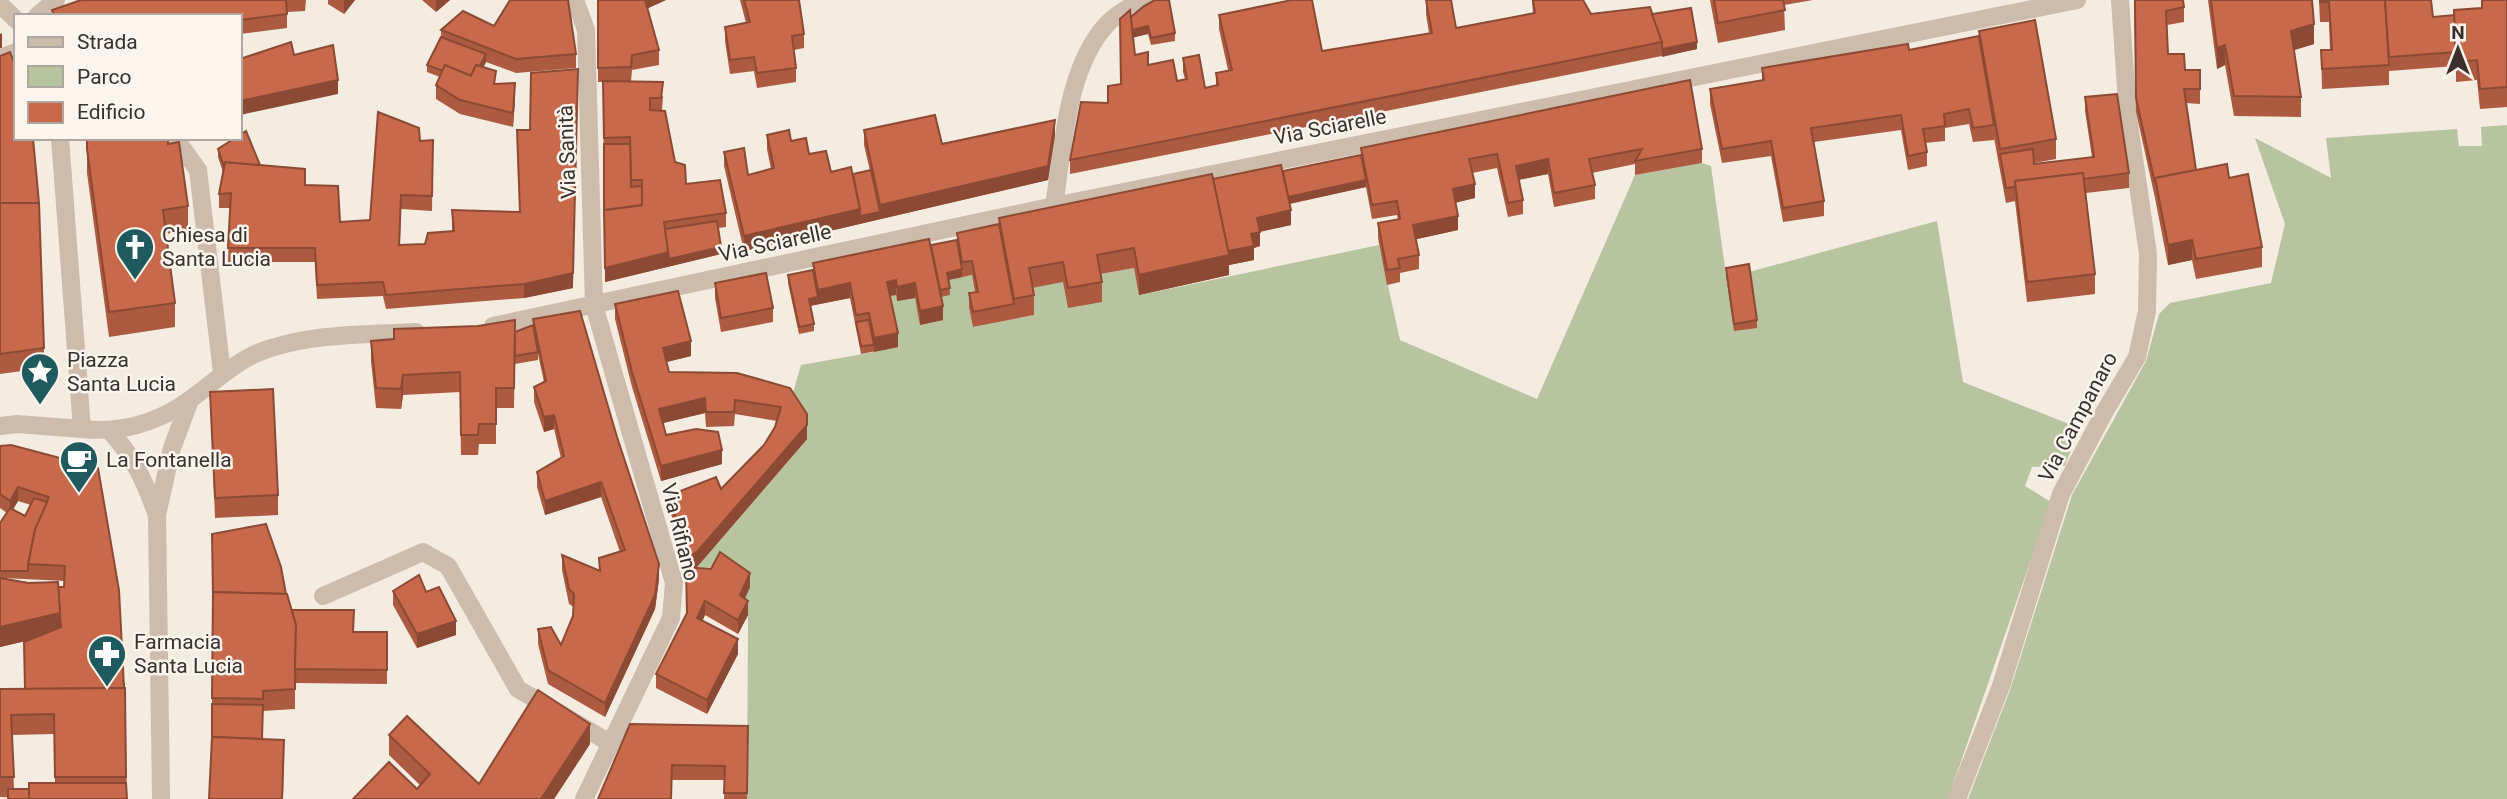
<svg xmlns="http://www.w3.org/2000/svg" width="2507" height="799" viewBox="0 0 2507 799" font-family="Roboto,sans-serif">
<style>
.green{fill:#b8c4a0}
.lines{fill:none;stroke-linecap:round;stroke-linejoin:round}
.minor{stroke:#cdbbac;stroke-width:18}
.wall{fill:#ac5a40;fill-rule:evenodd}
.shaded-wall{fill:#8c4a34}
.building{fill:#c8694b;stroke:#8c4a34;stroke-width:2}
.labels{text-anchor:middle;stroke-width:5;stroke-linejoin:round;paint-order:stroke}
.street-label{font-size:21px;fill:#3b302b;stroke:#fbf5ee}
.poi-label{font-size:21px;fill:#3b302b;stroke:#fbf5ee;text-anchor:start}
</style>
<rect width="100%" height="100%" fill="#f4ebe1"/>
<g class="green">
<polygon points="2507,125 2507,799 1968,799 2010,690 2072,495 2146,361 2159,314 2170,303 2271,283 2285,224 2255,138 2331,178 2326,138 2457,129 2459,146 2482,146 2481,127"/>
<polygon points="1702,163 1711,166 1726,275 1749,272 1937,221 1963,382 2079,428 2065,466 2032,467 2025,486 2051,502 1948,799 747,799 748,616 740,609 720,567 696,568 790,403 801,365 874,352 887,296 896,295 897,301 915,298 921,325 943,320 938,298 947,280 972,275 978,306 969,308 973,327 1034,315 1029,288 1134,268 1140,295 1379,245 1400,340 1537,399 1635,175"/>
</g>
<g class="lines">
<g class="minor">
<polyline points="575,0 586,30 594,305 674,583 671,618 584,799"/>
<polyline points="0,4 16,20"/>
<polyline points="37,16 56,0"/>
<polyline points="0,58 16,52"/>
<path d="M60 138 82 429C120 433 157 423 188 401 210 386 228 367 253 355 300 333 365 335 416 332"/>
<polyline points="175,138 198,170 222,373"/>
<path d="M1054 206C1063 149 1066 67 1108 23 1117 14 1133 5 1145 0"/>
<polyline points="493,326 1054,206 2077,0"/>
<polyline points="0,426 17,424 82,429"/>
<path d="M110 431C135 459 144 480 157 515L161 799"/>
<polyline points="157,515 172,448 190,400"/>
<polyline points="323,596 423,552 448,566 518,689 610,743"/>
<polyline points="1957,799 2001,686 2061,494 2105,411 2137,357 2147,311 2148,254 2128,117 2120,0"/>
</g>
</g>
<g class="wall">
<polygon points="81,0 306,0 305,11 287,12 287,28 240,34 240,16 52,16 52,10"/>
<polygon points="328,0 355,0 344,14 328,4"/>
<polygon points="422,0 450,0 436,12"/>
<polygon points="598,0 666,0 648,8 659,50 659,65 632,70 631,81 663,96 662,111 675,162 686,184 726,213 726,227 718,228 721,254 605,282 603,82 598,82"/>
<polygon points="740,0 799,0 804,34 804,48 794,50 796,68 796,82 757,88 754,71 730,74 725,41 725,27 746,23"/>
<polygon points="1426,0 1456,28 1533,13 1532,0 1591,14 1652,14 1697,49 1070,174 1070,160 1121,85 1131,17 1175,33 1175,41 1151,45 1148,34 1133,37 1135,55 1148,65 1177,81 1185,79 1183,72 1183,58 1205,88 1216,86 1216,73 1228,70 1219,29 1219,15 1322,51 1429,33 1426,14"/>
<polygon points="1710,0 1813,0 1784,5 1785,30 1718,43"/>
<polygon points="2134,0 2184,7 2184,22 2167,25 2168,54 2185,70 2200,70 2200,104 2186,103 2196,170 2229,178 2262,247 2262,267 2196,279 2192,260 2168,265 2155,198 2136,112"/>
<polygon points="2208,0 2312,0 2314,44 2294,50 2301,97 2301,117 2234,116 2225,65 2217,69"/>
<polygon points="2319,0 2431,0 2433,17 2454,15 2481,8 2481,0 2507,0 2507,107 2480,109 2477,80 2456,82 2456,66 2389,71 2389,85 2322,89 2321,50 2330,50 2329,22 2320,22"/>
<polygon points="494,26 576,54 576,68 516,73 486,62 483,68 496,84 515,98 513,127 460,114 436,99 436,85 440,77 427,72 427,65 441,37 441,30"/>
<polygon points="1979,31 2056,139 2056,159 2034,163 2034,164 2092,157 2085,111 2085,97 2129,173 2129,188 2086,193 2095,274 2095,294 2027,302 2015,201 2006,203 1994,138 1994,140 1973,142 1969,124 1945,128 1945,141 1925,143 1927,152 1927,166 1908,170 1901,130 1814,142 1824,201 1824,216 1783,222 1771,156 1722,163 1710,104 1710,89 1762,81 1762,68 1909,50 1979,36"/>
<polygon points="0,56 44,348 44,368 0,374"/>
<polygon points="864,130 942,144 1055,135 1048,180 744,251 724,166 724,152 748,175 771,169 767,149 767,135 791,141 809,154 831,172 853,174 870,171 864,145"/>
<polygon points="87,138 168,144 188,206 188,230 166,234 175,303 175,327 109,337 87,173"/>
<polygon points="433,140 432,211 401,209 400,245 425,244 452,232 452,210 573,288 524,298 386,309 383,296 317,299 315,262 228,262 230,208 219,208 219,194 223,172 218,157 218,149 260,165 305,185 340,222 370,220 420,141"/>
<polygon points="1361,148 1702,149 1702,163 1635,175 1635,164 1592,173 1595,185 1595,199 1554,207 1548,174 1519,180 1523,200 1523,214 1508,217 1497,168 1472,173 1475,198 1455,203 1458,230 1416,239 1419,255 1419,269 1400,273 1400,282 1387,285 1378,238 1378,223 1398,220 1397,215 1372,219 1366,187 1290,204 1291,225 1260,232 1260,246 1254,248 1254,260 1229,265 1229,275 1139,295 1134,268 1101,274 1102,282 1102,302 1068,308 1063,282 1032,288 1034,295 1034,315 973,327 969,308 969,293 975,292 972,275 949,280 950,295 941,297 943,320 920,325 915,298 897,301 896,295 890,296 898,347 861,354 850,298 810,306 814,324 814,331 799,334 788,283 788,275 813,270 813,263 931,245 957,240 957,233 999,224 999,218 1213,179 1283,171 1361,155"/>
<polygon points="1726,268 1757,320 1757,328 1734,331 1726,275"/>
<polygon points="715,283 773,308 773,322 721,332 715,298"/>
<polygon points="615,304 691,356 666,362 669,372 790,388 807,439 696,568 750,587 745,598 748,615 738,634 705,615 702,621 738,654 707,714 656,688 656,674 687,614 686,572 685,572 670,509 670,495 721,489 764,445 775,427 777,421 735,414 734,426 706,427 705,413 663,423 666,435 722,464 661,481 632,387 615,319"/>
<polygon points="533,319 659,579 655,609 605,717 548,684 538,644 538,629 561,645 573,616 574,607 569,604 562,570 562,555 599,571 599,558 620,552 601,497 545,515 537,487 537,472 561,458 554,429 544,432 534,402 534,387 544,382 538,354 538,360 515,364 515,340 514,408 496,408 496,444 479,444 478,455 461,455 460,392 403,395 401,409 376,408 371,361 371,341 515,332 533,325"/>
<polygon points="210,392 278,495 278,515 215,518"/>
<path d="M0 446 98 468 125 688 127 799 0 797V689H25V641L0 647V523L7 513 0 508ZM18 501 31 505 25 516 13 509ZM3 578 65 581 64 587H58ZM54 734 55 783 29 789H14L12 735Z"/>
<polygon points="393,591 426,592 456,635 417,648 393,605"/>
<polygon points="286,594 292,610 354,632 387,632 387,684 295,683 295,709 263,711 263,739 284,760 283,799 209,799 212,737 212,698"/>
<polygon points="748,726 747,799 724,799 725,780 672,780 598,799"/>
<polygon points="389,735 479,784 590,744 554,799 353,799 417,789 420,785 389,755"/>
</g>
<g class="shaded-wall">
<polygon points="344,0 355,0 344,14"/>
<polygon points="436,0 450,0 436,12"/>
<polygon points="644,0 666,0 644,10"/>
<polygon points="2314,24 2314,44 2291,51 2291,31"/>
<polygon points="1148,26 1148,34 1132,38 1132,30"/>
<polygon points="2,33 2,48 0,48 0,34"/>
<polygon points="1697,42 1697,49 1662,57 1662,49"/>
<polygon points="2225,45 2225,65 2217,69 2217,48"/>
<polygon points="486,54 486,62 471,90 471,83"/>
<polygon points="578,69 573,288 524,298 524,284"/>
<polygon points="338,80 338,94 240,115 240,101"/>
<polygon points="515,83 515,98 513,127 513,113"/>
<polygon points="1055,120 1055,135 1048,180 744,251 744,236 860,209 880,212 880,205"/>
<polygon points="1548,159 1548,174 1516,180 1516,166"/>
<polygon points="1366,180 1366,187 1287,204 1287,197"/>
<polygon points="1475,184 1475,198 1453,203 1453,189"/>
<polygon points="1291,210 1291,225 1257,232 1257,218"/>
<polygon points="1458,216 1458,230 1413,240 1413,225"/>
<polygon points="1260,232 1260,246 1254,248 1254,260 1229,265 1229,275 1139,295 1139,275 1251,234"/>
<polygon points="2192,240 2192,260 2168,265 2168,245"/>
<polygon points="721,247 721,254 605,282 605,268 669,252"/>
<polygon points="962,269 962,277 947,280 947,273"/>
<polygon points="896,280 896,295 887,296 887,282"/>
<polygon points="850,283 850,298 809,306 809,299 818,297 818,290"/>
<polygon points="915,283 915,298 897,301 897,287"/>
<polygon points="943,306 943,320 920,325 920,311"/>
<polygon points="898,333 898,347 874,352 874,338"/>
<polygon points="691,341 691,356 663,363 663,348"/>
<polygon points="403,375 403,395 401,409 401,389"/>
<polygon points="705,398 705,413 659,424 659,409"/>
<polygon points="554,415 554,429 544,432 544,417"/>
<polygon points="807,425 807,439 696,568 685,572 685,558"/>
<polygon points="722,450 722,464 661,481 661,466"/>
<polygon points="601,482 601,497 545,515 545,501"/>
<polygon points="18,487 18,501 10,515 10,501"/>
<polygon points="659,564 659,579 655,609 605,717 605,703"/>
<polygon points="750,573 750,587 740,609 740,595"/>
<polygon points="705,601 705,615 697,633 697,618"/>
<polygon points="748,601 748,615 738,634 738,620"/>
<polygon points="60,613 60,633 0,647 0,627"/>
<polygon points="456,621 456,635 417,648 417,634"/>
<polygon points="738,639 738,654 707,714 707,700"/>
<polygon points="590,724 590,744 554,799 541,799"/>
</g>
<g class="building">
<polygon points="81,0 286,0 287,14 240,20 240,16 55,16 52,10"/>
<polygon points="510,0 568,0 576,54 516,59 441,30 463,11 494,26"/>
<polygon points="598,0 645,0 659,50 632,55 631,67 598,68"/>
<polygon points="744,0 799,0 804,34 792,36 796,68 757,73 754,57 730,60 725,27 750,22"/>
<polygon points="1155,0 1169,0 1175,33 1151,38 1148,26 1132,30 1131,17 1144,6"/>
<polygon points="1292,0 1312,0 1322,51 1432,33 1426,0 1451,0 1456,28 1535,13 1533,0 1583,0 1591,14 1650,7 1662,42 1070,160 1081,102 1108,103 1108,86 1121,84 1120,19 1130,10 1135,55 1148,52 1148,65 1173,60 1177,81 1187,79 1183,58 1199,55 1205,88 1218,85 1216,73 1232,70 1219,15"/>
<polygon points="1714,0 1783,0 1785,10 1718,23"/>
<polygon points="2135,0 2183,0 2184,7 2166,11 2168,54 2184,54 2185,70 2200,70 2200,89 2184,89 2196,170 2155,178 2155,183 2136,98"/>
<polygon points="2211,0 2312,0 2314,24 2291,31 2301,97 2234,96 2225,45 2217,48"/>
<polygon points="2320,0 2385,0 2389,65 2322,69 2321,50 2332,50 2329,2 2320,2"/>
<polygon points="2385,0 2431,0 2433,17 2454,15 2456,52 2389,57"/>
<polygon points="2482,0 2507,0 2507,87 2480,89 2477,60 2456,62 2454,10 2482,8"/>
<polygon points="1691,8 1697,42 1662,49 1662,42 1652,14"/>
<polygon points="2035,20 2056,139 2000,149 1979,31"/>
<polygon points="1979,36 1994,125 1973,128 1969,109 1944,114 1945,126 1923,129 1927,152 1908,156 1901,115 1811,128 1824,201 1783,208 1771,141 1722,149 1710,89 1764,80 1762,68 1908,44 1909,50"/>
<polygon points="441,37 486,54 480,66 476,65 471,76 445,65 443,71 427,65"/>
<polygon points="291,42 294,55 333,45 338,80 240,101 240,59"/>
<polygon points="10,52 16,67 16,138 33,138 39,203 0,203 0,56"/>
<polygon points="445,65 471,76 476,65 496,71 494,84 515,83 513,113 460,100 436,85"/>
<polygon points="578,69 573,273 524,284 386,295 383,282 317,285 315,248 228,248 231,193 219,194 225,162 305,169 305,185 338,186 340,222 370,220 378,112 419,128 420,141 433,140 432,196 401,195 399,245 425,244 428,233 454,231 452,210 520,212 517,130 530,130 531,73"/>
<polygon points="1690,80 1702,149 1635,161 1642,149 1589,159 1595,185 1554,193 1548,159 1516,166 1523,200 1508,203 1497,154 1469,159 1475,184 1453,189 1458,216 1413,225 1419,255 1398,259 1400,268 1387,270 1378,223 1400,219 1397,201 1372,205 1361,148"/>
<polygon points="603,81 663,82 661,98 650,98 650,110 665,111 675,162 685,165 686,184 720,180 726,213 664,222 669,252 605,268 604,210 642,205 642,180 631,180 630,137 604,138"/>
<polygon points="2117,94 2129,173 2084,179 2083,173 2015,181 2015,187 2006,188 2000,154 2033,149 2034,164 2094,157 2085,97"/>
<polygon points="935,115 942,144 1055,120 1048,166 880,205 864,130"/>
<polygon points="789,130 791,141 806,138 809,154 826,151 831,172 851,167 860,209 744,236 724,152 744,148 748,175 774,168 767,135"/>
<polygon points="246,131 260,165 225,162 224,167 218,149 235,138 240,138 240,135"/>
<polygon points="87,138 168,138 168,144 179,142 188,206 163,210 175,303 109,312 87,149"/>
<polygon points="604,144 630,144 631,187 642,186 642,205 604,210"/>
<polygon points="1361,155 1366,180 1288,197 1283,171"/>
<polygon points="2227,164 2229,178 2248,174 2262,247 2196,259 2192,240 2168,245 2155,178"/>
<polygon points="1281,165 1291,210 1257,218 1260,232 1251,234 1254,246 1228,251 1213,179"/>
<polygon points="871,170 880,212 860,216 860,209 853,174"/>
<polygon points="2083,173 2095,274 2027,282 2015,181"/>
<polygon points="1212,174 1229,255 1139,275 1134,248 1097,255 1102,282 1068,288 1063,262 1029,268 1034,295 1014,299 999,218"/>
<polygon points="0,203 39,203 44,348 0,354"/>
<polygon points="717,221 721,247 669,259 665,229"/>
<polygon points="999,224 1014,304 973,312 969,293 978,292 972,261 962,262 957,233"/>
<polygon points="929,239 943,306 920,311 915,283 897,287 896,280 887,282 898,333 874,338 869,313 856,315 850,283 818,290 813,263"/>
<polygon points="957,240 962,269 947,273 950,288 940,290 931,245"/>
<polygon points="1749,264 1757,320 1734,324 1726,268"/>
<polygon points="813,270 818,297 809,299 814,324 799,327 788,275"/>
<polygon points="766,273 773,308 721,318 715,283"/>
<polygon points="678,291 691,341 663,348 669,372 737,373 790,388 807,414 807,425 696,553 685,558 670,495 716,477 721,489 764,445 775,427 781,407 735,400 734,412 706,412 705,398 659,409 666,435 696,429 718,432 722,450 661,466 632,372 615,304"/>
<polygon points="580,311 617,437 659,564 655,595 605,703 548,670 538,629 551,627 561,645 573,616 574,594 569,589 562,555 600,571 599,558 625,550 601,482 545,501 537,472 564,456 554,415 544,417 534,387 546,381 533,319"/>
<polygon points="515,320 514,388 496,388 496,424 479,424 478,435 461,435 460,372 403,375 401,389 376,388 371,341 394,339 394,329 478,326"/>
<polygon points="869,320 874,345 861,346 856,322"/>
<polygon points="533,325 538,352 515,356 515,332"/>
<polygon points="273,389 278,495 215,498 210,392"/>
<polygon points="11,445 98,468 119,590 124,688 25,689 24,642 61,627 58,587 64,587 65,566 28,564 35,529 49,497 18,487 10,501 0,494 0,446"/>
<polygon points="34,498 47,502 35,529 28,564 28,571 0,571 0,523 10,508 25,516"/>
<polygon points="266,524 281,567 286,594 213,592 213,596 212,534"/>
<polygon points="720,552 750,573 740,595 748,601 738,620 705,601 697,618 738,639 707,700 656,674 687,613 686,567 711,569"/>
<polygon points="419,575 426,592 439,587 456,621 417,634 393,591"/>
<polygon points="0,578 28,583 58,582 60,613 0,627"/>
<polygon points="213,592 287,594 296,625 295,689 263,691 263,699 212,698"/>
<polygon points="292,610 354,610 353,632 387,632 387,670 295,669 296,625"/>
<polygon points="125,688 126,777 55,777 54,714 11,715 14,777 0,777 0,689"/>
<polygon points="538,690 590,724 541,799 353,799 389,762 417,789 430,774 389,735 407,716 479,784"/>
<polygon points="212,704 263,705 262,739 212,737"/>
<polygon points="630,724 748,726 747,793 724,793 725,766 672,765 671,799 598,799"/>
<polygon points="212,737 284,740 282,799 209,799"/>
<polygon points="29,783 126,783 127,799 29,799"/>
<rect x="8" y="789" width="21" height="10"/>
</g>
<defs>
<g id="church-pin" transform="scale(2.0125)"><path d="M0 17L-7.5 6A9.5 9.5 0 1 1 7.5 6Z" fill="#1f5a5e" stroke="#fbf5ee"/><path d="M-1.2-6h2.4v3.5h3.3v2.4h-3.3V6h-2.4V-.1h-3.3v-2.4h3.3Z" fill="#fff"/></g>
<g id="sight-pin" transform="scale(2.0125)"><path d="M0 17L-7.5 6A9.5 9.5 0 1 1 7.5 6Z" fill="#1f5a5e" stroke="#fbf5ee"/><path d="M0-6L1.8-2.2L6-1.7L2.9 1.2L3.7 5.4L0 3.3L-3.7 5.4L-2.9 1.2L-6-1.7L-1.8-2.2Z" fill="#fff"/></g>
<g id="cafe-pin" transform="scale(2.0125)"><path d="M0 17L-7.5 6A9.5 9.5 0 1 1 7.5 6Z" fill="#1f5a5e" stroke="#fbf5ee"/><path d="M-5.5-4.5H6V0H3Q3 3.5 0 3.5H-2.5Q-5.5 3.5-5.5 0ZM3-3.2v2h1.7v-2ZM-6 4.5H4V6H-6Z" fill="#fff"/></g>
<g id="pharmacy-pin" transform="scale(2.0125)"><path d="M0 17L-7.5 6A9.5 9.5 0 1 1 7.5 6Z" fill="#1f5a5e" stroke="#fbf5ee"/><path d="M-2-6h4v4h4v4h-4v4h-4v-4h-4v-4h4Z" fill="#fff"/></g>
</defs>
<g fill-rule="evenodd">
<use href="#church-pin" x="135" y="247"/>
<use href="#sight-pin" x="40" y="372"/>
<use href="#cafe-pin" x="79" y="460"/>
<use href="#pharmacy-pin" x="107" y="654"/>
</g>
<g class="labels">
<g class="street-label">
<text transform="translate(1330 127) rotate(-11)" y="7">Via Sciarelle</text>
<text transform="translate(567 152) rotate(-92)" y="7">Via Sanità</text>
<text transform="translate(775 243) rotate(-12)" y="7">Via Sciarelle</text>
<text transform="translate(2078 417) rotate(-62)" y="7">Via Campanaro</text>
<text transform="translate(680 532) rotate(76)" y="7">Via Rifiano</text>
</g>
<g class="poi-label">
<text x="162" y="242">Chiesa di<tspan x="162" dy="24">Santa Lucia</tspan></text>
<text x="67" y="367">Piazza<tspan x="67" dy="24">Santa Lucia</tspan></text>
<text x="106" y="467">La Fontanella</text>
<text x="134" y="649">Farmacia<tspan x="134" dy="24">Santa Lucia</tspan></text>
</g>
</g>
<rect x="14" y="14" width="228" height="126" fill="#fbf5ee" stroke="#aea6a0" stroke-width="2"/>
<rect x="28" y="37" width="35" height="10" fill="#cdbbac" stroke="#aea6a0" stroke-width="2"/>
<text x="77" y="49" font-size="21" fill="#3b302b">Strada</text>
<rect x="28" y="66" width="35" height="21" fill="#b8c4a0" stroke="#aea6a0" stroke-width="2"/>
<text x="77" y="84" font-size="21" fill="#3b302b">Parco</text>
<rect x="28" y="102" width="35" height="21" fill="#c8694b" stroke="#aea6a0" stroke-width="2"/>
<text x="77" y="119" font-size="21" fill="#3b302b">Edificio</text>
<g transform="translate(2458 49)" stroke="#fbf5ee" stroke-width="5" paint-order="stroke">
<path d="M0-5L12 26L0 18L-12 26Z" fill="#3b302b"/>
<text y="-10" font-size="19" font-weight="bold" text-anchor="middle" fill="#3b302b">N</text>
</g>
</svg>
